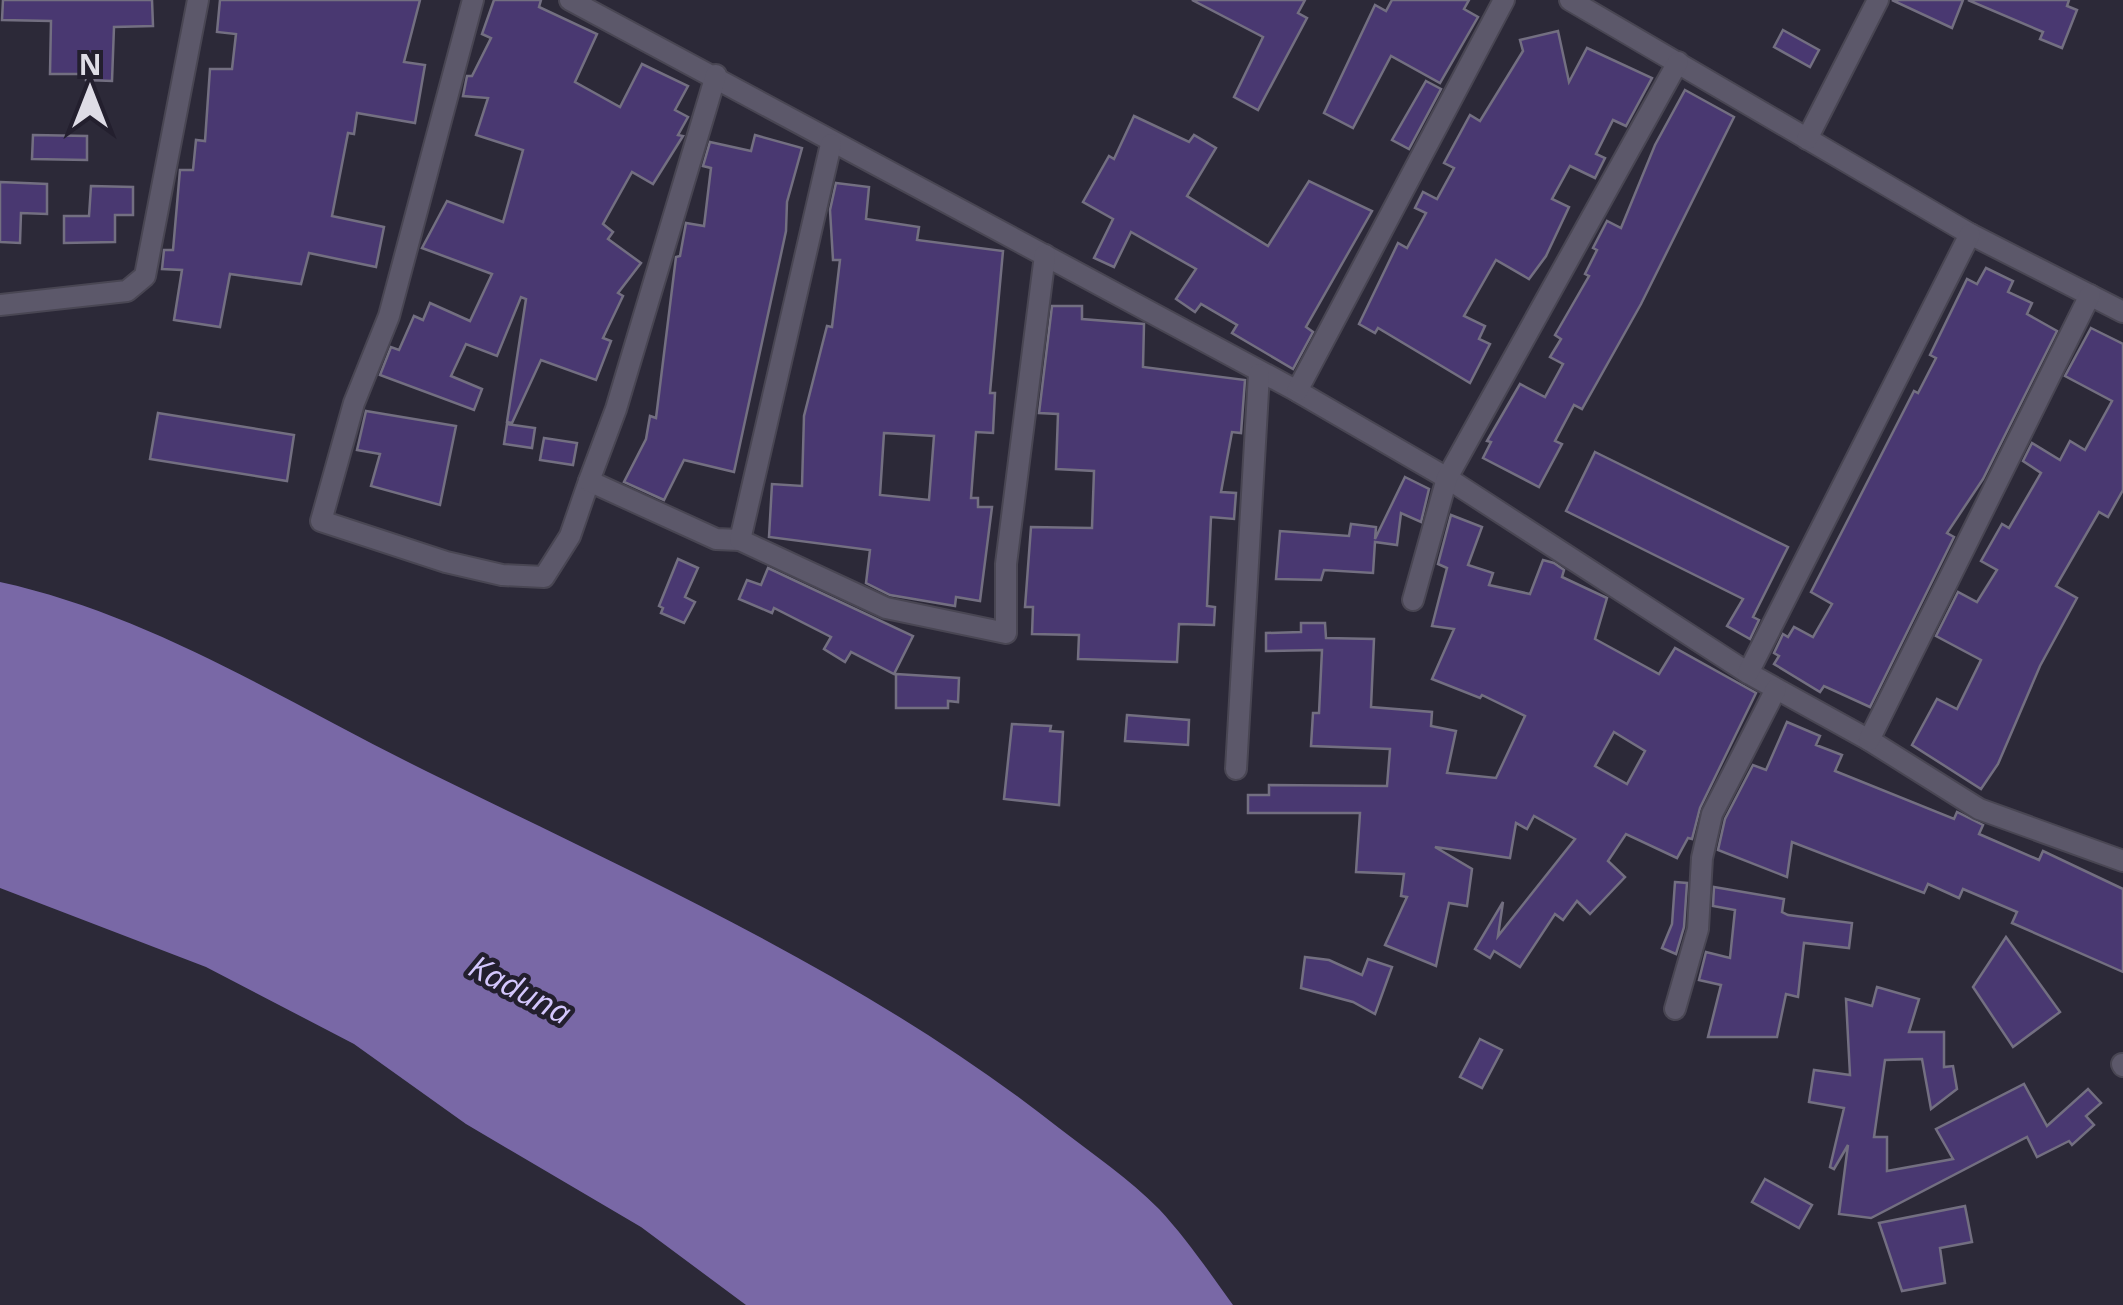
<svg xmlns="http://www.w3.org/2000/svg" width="2123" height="1305" viewBox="0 0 2123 1305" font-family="'Open Sans',sans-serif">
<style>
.water{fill:#7968a6}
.building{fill:#493871;stroke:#736f81;stroke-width:2.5;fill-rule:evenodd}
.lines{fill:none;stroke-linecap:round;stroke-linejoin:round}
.street-casing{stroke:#494653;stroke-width:24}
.street{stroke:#5c586a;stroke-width:20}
.labels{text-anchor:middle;stroke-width:9;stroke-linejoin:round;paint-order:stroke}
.water-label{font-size:32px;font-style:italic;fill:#d4c7fd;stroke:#231f2e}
</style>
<rect width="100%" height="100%" fill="#2c2938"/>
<path class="water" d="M0 582C152 615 290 704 428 772 644 878 869 978 1059 1128 1093 1154 1129 1179 1159 1209 1186 1238 1210 1273 1233 1305H746L641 1227 466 1124 354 1044 206 967 0 888Z"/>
<g class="building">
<polygon points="3,0 152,0 153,26 114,27 112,81 86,80 87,74 50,74 51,21 2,20"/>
<polygon points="220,0 420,0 404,62 425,65 415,123 357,113 354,134 348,133 332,216 384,227 376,267 309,253 301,284 230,274 220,327 174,320 182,270 162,269 164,250 173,250 180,170 193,170 196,140 205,141 210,69 232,69 236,34 217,32"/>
<polygon points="494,0 541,0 539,7 597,34 575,82 620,107 642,64 688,86 675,110 688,117 678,135 683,136 653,184 632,172 603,224 613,232 608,239 641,263 618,293 623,296 603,338 611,341 596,380 541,360 512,423 507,422 526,299 521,297 497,356 466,344 451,376 482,389 474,410 380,375 391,347 399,350 414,316 423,320 430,303 470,321 492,274 422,248 447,201 503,222 523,150 476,135 488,98 463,96 467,76 472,76 491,38 482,34"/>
<polygon points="1192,0 1305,0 1298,13 1307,18 1258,110 1234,97 1263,37"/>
<polygon points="1392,0 1469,0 1464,9 1478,17 1440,83 1391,56 1353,128 1324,113 1375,5 1386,11"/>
<polygon points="1892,0 1963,0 1952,28"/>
<polygon points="1968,0 2069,0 2067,6 2077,10 2062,48 2040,39 2043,32"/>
<polygon points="1783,30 1819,50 1810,67 1774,47"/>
<polygon points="1558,31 1569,82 1587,48 1652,78 1626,126 1613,120 1596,154 1605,158 1595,178 1570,166 1552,199 1569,207 1546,256 1529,279 1496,260 1464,316 1485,326 1479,339 1490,344 1470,383 1378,328 1375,333 1359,324 1398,243 1407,248 1426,213 1415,208 1423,192 1437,199 1454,168 1444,163 1470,115 1480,121 1523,51 1520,40"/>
<polygon points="1426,81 1441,89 1409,149 1392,140"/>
<polygon points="1685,90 1734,117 1641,304 1582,409 1574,405 1555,441 1562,444 1539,487 1483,458 1491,442 1487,441 1520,384 1545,397 1563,364 1550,357 1561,339 1555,335 1589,276 1585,274 1597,250 1593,248 1607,221 1621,228 1655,145"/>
<polygon points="1134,116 1189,142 1194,135 1216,148 1187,196 1268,246 1309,181 1372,211 1306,327 1313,332 1293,369 1232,333 1237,325 1201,304 1195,312 1176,299 1196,269 1131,232 1114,267 1094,258 1113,219 1083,202 1109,156 1114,159"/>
<polygon points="33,135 87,136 87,160 32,159"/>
<polygon points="755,135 802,148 787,202 786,231 734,472 684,460 664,500 624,482 646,439 650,416 656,418 676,257 680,256 686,223 704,226 711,168 703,166 710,142 751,151"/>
<polygon points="0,182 47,184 47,214 21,213 20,243 0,242"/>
<path d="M836 183 869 187 866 219 919 227 917 240 1003 251 990 393H995L993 433 976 432 971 498H978V507H992L980 601 956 597 955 606 890 595 866 583 870 550 769 537 772 484 802 486 804 416 827 326 832 327 840 260H833L830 210ZM884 433 934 436 929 500 880 495Z"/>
<polygon points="91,186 133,187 133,215 115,215 115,242 64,243 64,216 89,216"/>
<polygon points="1986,268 2013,281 2008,292 2032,303 2027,314 2057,331 1983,479 1947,533 1954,537 1870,707 1824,686 1820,692 1774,664 1779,656 1774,653 1783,634 1788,637 1794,627 1813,637 1832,604 1811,592 1914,391 1918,393 1936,358 1930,355 1967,279 1977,284"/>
<polygon points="1052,306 1082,306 1082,319 1144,324 1143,367 1245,380 1241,433 1232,432 1221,492 1236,493 1234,519 1211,517 1207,606 1215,607 1214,625 1179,624 1177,662 1078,659 1079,635 1032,634 1033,607 1025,607 1031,527 1092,528 1094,471 1056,469 1058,414 1039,413"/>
<polygon points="2091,328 2123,344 2123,490 2108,517 2099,512 2056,586 2077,598 2040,666 1998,764 1981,789 1912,745 1937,699 1957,709 1981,660 1936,636 1958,592 1977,602 1997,570 1981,561 2002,524 2009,528 2041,473 2023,461 2032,443 2060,460 2070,441 2085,450 2112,401 2065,376"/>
<polygon points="366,411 456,426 440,505 371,486 380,454 357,450"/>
<polygon points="158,413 294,435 287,481 150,459"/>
<polygon points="507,424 535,428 532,448 504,444"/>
<polygon points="544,438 577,443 573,465 540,460"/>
<polygon points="1595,452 1788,547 1753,617 1759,620 1750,639 1727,626 1743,599 1566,511"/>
<polygon points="1405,477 1429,489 1421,522 1401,513 1397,545 1375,542 1373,573 1324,570 1321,580 1276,579 1280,531 1349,536 1351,524 1376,527 1375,539"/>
<path d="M1451 515 1482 527 1468 565 1493 573 1489 585 1530 594 1543 560 1554 563 1564 570 1562 577 1607 598 1595 639 1659 674 1675 648 1756 693 1700 808 1692 839 1688 838 1677 858 1626 834 1608 861 1625 877 1590 914 1577 901 1563 920 1555 914 1520 967 1494 951 1490 958 1475 949 1503 902 1498 936 1575 839 1534 816 1527 829 1516 823 1510 858 1435 847 1472 869 1467 906 1449 903 1436 966 1385 945 1407 897 1401 896 1404 874 1356 872 1360 813H1248V795H1269V785L1387 786 1390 749 1311 746 1313 713H1319L1322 650 1266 651V633L1301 632V623H1325L1326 638 1374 639 1371 707 1432 712 1431 726 1456 731 1447 773 1496 778 1525 716 1482 695 1480 698 1432 679 1454 629 1432 626 1447 568 1438 564ZM1614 732 1645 751 1627 784 1595 766Z"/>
<polygon points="678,559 698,568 685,597 695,602 684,623 661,613 663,608 659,606"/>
<polygon points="768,568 913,636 894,674 851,652 845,662 824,649 831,637 774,608 772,613 739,599 747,580 761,585"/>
<polygon points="896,674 959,678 958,702 948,701 948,708 896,708"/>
<polygon points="1127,715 1189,720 1188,745 1125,741"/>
<polygon points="1787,722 1820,736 1816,745 1842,755 1835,771 1954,819 1957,812 1983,825 1979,834 2039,860 2043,851 2123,889 2123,972 2012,923 2017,912 1963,889 1959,898 1928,884 1924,893 1792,842 1787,877 1718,850 1725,819 1753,765 1766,770"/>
<polygon points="1012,724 1051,726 1050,731 1063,732 1059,805 1004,799"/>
<polygon points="1675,882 1687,883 1684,927 1676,954 1662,948 1672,924"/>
<polygon points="1714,887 1784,899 1782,912 1788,915 1852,923 1849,948 1804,943 1798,997 1786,994 1777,1037 1708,1037 1721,985 1699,980 1706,952 1730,958 1735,910 1713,906"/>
<polygon points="2006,937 2060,1012 2013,1047 1973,987"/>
<polygon points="1305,957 1329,960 1362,975 1368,959 1392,967 1375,1014 1353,1002 1301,988"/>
<polygon points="1877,987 1919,999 1909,1032 1944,1032 1944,1067 1953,1066 1957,1089 1931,1109 1922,1059 1885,1060 1874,1137 1887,1137 1887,1171 1953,1159 1936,1129 2024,1084 2047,1126 2088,1089 2101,1103 2086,1116 2094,1125 2072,1145 2069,1141 2037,1157 2027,1137 1871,1218 1839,1214 1848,1145 1834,1169 1830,1167 1844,1108 1809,1102 1814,1070 1850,1075 1846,999 1872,1006"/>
<polygon points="1480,1039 1502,1050 1482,1088 1460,1077"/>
<polygon points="1765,1179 1812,1205 1799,1228 1752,1202"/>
<polygon points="1965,1206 1972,1242 1940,1248 1945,1283 1902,1291 1879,1223"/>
</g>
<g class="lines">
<g class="street-casing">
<g id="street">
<polyline points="473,0 389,316 354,403 321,521 446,562 502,575 544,577 570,536 589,481"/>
<polyline points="570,0 1297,391 1447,478 1748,673 1869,740 1979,809 2123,861"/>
<polyline points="1570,0 1970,234 2123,312"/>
<polyline points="716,75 616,409 589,481 716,539 740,540"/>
<polyline points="1807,139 1878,0"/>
<polyline points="831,144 740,540 886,608 1006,633 1006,564 1045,255"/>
<polyline points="0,305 127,291 145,276 198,0"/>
<polyline points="1297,391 1504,0"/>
<polyline points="1413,600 1447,478 1678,62"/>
<polyline points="1748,673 1970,234"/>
<polyline points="1869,740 2090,295"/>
<polyline points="1236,769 1259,374"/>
<polyline points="1675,1009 1698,929 1702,858 1712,814 1776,689"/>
<polyline points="2122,1064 2123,1066"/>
</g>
</g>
<use href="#street" class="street"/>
</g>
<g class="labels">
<g class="water-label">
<text transform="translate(520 990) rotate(28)" y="11">Kaduna</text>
</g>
</g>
<g transform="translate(90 90)" stroke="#231f2e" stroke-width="8" paint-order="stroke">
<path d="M0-8L18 38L0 25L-18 38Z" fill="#dedce6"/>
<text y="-15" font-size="28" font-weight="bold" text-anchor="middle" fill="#dedce6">N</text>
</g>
</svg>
